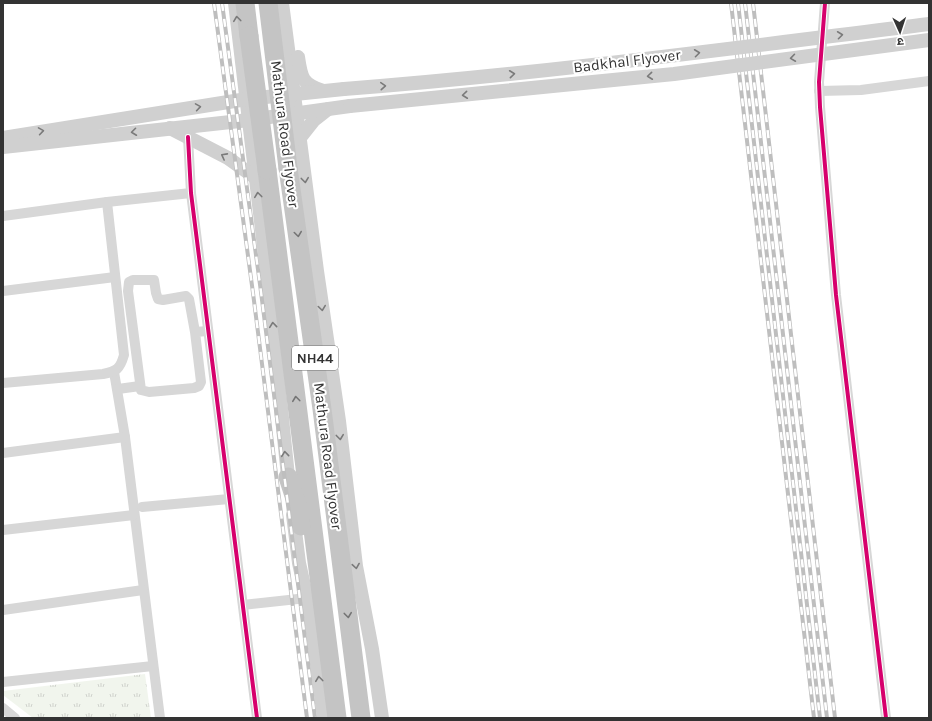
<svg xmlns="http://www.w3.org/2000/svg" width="932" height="721" viewBox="0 0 932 721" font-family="Karla,'Noto Sans Devanagari',sans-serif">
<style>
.park{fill:url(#park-tufts)}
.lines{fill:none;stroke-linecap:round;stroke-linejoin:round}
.street{stroke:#d7d7d7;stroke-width:10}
.secondary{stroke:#d0d0d0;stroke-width:14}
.highway{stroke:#c4c4c4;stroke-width:19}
.rail-casing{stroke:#bebebe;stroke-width:4}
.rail{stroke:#fff;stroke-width:2.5;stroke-dasharray:8;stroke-linecap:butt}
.secondary-bridge{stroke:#d0d0d0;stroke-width:14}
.highway-bridge{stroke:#c4c4c4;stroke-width:19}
.cycleway-casing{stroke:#fff;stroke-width:6}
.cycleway{stroke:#d6006c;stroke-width:4}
.oneway{stroke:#7a7a7a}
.oneway2{stroke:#747474}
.labels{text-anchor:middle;stroke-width:4;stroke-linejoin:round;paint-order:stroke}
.shield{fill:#fff;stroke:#707070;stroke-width:1}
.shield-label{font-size:14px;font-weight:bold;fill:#333}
.street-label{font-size:15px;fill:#333;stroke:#fff}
</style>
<defs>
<pattern id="park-tufts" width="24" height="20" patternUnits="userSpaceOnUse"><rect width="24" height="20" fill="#f1f5ed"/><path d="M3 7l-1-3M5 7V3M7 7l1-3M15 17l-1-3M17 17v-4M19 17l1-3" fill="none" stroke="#cfd2cc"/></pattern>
</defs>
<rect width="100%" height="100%" fill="#fff"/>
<polygon class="park" points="145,674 151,718 33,718 3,695 3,691"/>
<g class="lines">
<g class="street">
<polyline points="825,3 819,82 820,107 836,295 886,718"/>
<polyline points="819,91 861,90 929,81"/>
<polyline points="188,137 191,193 257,718"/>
<polyline points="3,216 107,202 191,193"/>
<polyline points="3,291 115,277"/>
<polyline points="195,332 201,382 199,386 194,388 149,392 141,390 128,291 129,282 133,280 154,280 156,293 158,299 163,300 186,296 189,299 195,332 208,331"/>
<polyline points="114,372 125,437 160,718"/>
<path d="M3 383 103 374C117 371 120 369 124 355L107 202"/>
<polyline points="118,389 140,386"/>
<polyline points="3,453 125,437"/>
<polyline points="142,507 229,499"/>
<polyline points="3,530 134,515"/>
<polyline points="243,605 307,598"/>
<polyline points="3,610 143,590"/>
<polyline points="3,682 153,666"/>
<polyline points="3,708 15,718"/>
</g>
<g class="secondary">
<polyline points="235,3 267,272 289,486"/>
<polyline points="282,3 317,271 339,421 356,566 372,649 382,718"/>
<path d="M298 57C301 78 302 84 323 91"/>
<polyline points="170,128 228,158 256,178"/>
<polyline points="3,138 247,99 344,89"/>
<polyline points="299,139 314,120 328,109"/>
<polyline points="3,147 249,120 350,106"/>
<polyline points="293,515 299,563 311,617 324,718"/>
</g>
<g class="highway">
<polyline points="245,3 249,36"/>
<polyline points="288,168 322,409 361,718"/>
<polyline points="267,170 337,718"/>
<polyline points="288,477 298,508 301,526"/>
</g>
<g class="rail-casing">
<g id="rail">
<polyline points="214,3 253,293 307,718"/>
<polyline points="222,3 261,292 315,718"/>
<polyline points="731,3 814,718"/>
<polyline points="738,3 820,718"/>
<polyline points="745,3 827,718"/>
<polyline points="753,3 835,718"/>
</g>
</g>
<use href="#rail" class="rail"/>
<g class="secondary-bridge">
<path d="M344 89C540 74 734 48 929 24"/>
<polyline points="350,106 674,74 929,40"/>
</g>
<g class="highway-bridge">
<polyline points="268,3 288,168"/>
<polyline points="249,36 267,170"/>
</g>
<g class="cycleway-casing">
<g id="cycleway">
<polyline points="825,3 819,82 820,107 836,295 886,718"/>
<polyline points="188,137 191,193 257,718"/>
</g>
</g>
<use href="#cycleway" class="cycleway"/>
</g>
<defs><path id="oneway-chevron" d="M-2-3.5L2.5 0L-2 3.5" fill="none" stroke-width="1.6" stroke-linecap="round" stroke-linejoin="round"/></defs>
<g class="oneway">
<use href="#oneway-chevron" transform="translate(237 19) rotate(-97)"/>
<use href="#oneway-chevron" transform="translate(840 35) rotate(-7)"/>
<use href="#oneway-chevron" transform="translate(697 53) rotate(-7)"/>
<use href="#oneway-chevron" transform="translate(793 58) rotate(172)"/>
<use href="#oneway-chevron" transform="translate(512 74) rotate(-6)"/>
<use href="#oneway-chevron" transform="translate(650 76) rotate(174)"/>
<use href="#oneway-chevron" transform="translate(383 86) rotate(-4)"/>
<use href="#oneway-chevron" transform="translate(465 95) rotate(174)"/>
<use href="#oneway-chevron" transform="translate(198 107) rotate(-9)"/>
<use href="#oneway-chevron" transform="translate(41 131) rotate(-9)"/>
<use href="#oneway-chevron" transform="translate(134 132) rotate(173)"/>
<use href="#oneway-chevron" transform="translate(224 156) rotate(-152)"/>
<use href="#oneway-chevron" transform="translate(305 180) rotate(83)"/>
<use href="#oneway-chevron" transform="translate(258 195) rotate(-97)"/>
<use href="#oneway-chevron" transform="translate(322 308) rotate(82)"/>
<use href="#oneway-chevron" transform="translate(273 325) rotate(-96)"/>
<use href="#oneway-chevron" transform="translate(340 437) rotate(83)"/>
<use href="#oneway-chevron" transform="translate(285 454) rotate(-96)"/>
<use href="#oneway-chevron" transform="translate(356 566) rotate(81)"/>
<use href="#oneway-chevron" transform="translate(319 679) rotate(-97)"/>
</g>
<g class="oneway2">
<use href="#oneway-chevron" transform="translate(298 234) rotate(82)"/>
<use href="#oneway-chevron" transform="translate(296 399) rotate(-97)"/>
<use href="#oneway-chevron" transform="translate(348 615) rotate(83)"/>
</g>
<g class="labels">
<rect class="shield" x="292" y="346" width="46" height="24" rx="3"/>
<g class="shield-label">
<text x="315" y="363">NH44</text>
</g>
<g class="street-label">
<text transform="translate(627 61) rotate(-7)" y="5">Badkhal Flyover</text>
<text transform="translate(285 134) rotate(83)" y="5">Mathura Road Flyover</text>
<text transform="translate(328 456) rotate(83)" y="5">Mathura Road Flyover</text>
</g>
</g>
<rect width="932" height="721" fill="none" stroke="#333333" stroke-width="8"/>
<g transform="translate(900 32) rotate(177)" stroke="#ffffff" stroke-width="3" paint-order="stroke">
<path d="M0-3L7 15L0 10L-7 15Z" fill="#333333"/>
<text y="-6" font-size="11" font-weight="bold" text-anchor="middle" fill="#333333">उ</text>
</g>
</svg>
